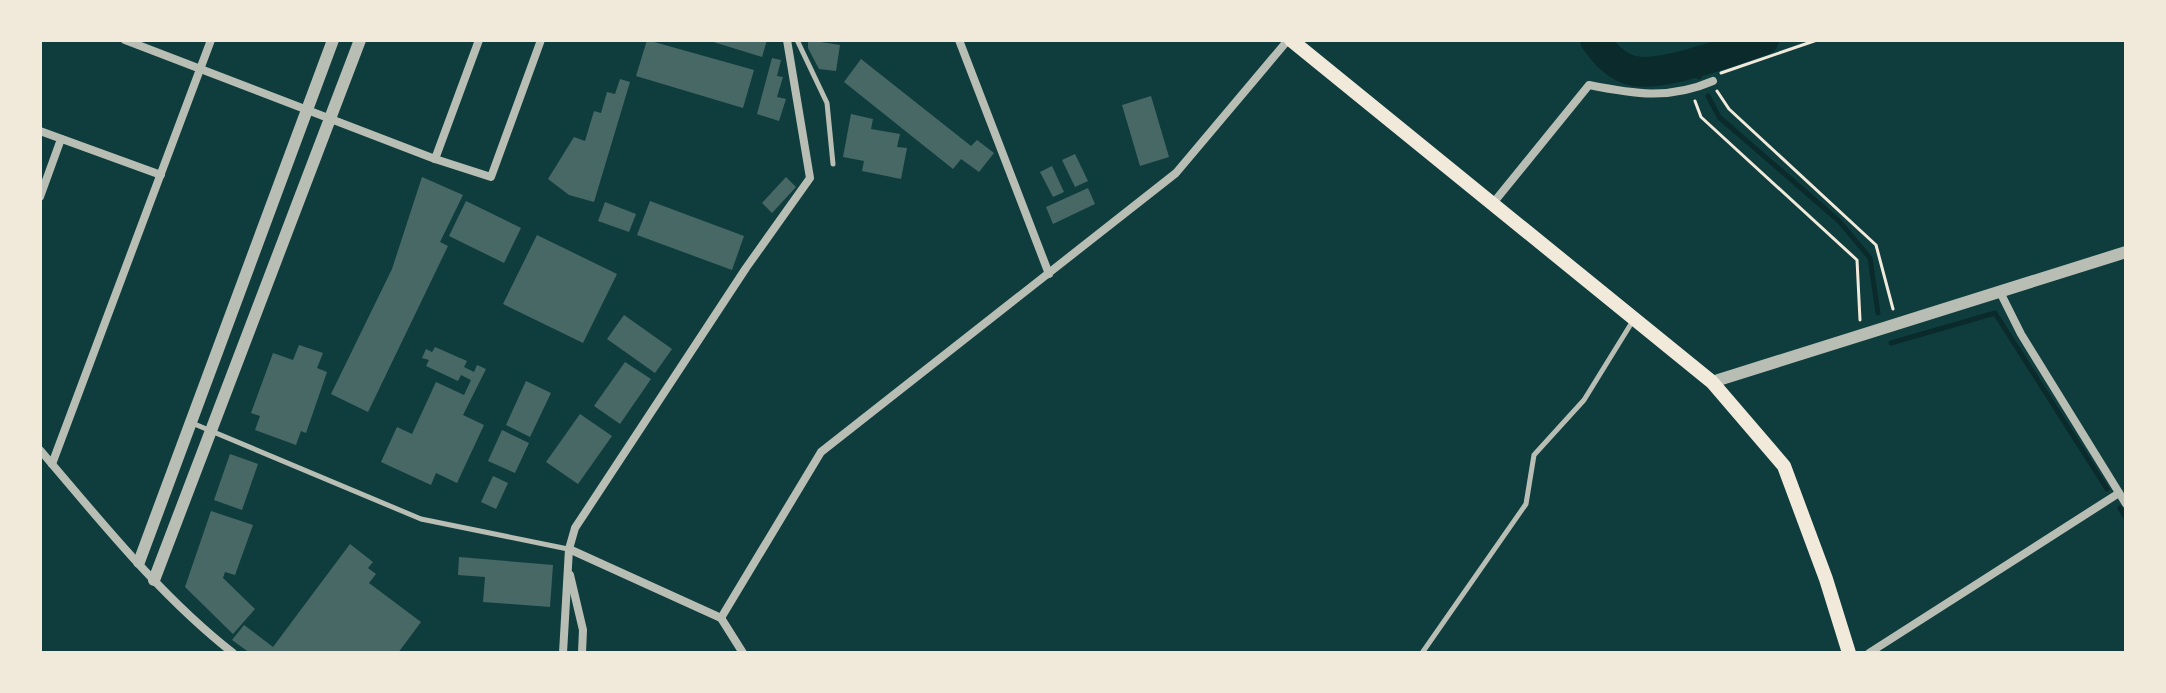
<svg xmlns="http://www.w3.org/2000/svg" width="2166" height="693" viewBox="0 0 2166 693" font-family="'Archivo Narrow',sans-serif">
<style>
.lines{fill:none;stroke-linecap:round;stroke-linejoin:round}
.stream{stroke:#0a2a2b;stroke-width:5}
.river{stroke:#0a2a2b;stroke-width:30}
.building{fill:#486865}
.path{stroke:#f1e9da;stroke-width:3}
.service{stroke:#b8beb3;stroke-width:5}
.minor{stroke:#b8beb3;stroke-width:8}
.tertiary{stroke:#b8beb3;stroke-width:12}
.secondary{stroke:#f1e9da;stroke-width:14}
</style>
<rect width="100%" height="100%" fill="#0f3d3e"/>
<g class="lines">
<g class="stream">
<polyline points="1691,63 1699,77"/>
<polyline points="1708,96 1719,117 1839,221 1870,258 1878,313"/>
<polyline points="1891,343 1995,313 2107,489"/>
<polyline points="2120,508 2126,518"/>
</g>
<path class="river" d="M1595 40C1605 54 1616 67 1634 71 1664 77 1733 50 1764 40"/>
</g>
<g class="building">
<polygon points="647,40 754,70 743,108 636,76"/>
<polygon points="707,40 767,40 762,57"/>
<polygon points="808,40 840,45 836,71 819,69 808,48"/>
<polygon points="772,58 781,60 777,76 783,77 777,97 786,99 779,121 757,114"/>
<polygon points="861,59 971,146 977,140 994,153 979,172 961,159 953,169 844,82"/>
<polygon points="620,79 630,82 594,202 569,195 548,179 574,137 585,141 594,111 601,113 607,92 615,94"/>
<polygon points="1151,96 1169,157 1140,166 1122,105"/>
<polygon points="851,114 873,119 871,129 900,134 897,147 907,148 901,179 862,171 864,161 843,157"/>
<polygon points="1075,154 1088,181 1075,187 1062,160"/>
<polygon points="1052,166 1064,192 1053,197 1040,172"/>
<polygon points="422,177 463,195 440,242 448,246 368,412 331,394 392,269"/>
<polygon points="786,177 796,187 772,213 762,203"/>
<polygon points="1088,188 1095,204 1053,224 1046,207"/>
<polygon points="466,201 521,228 504,263 449,236"/>
<polygon points="650,201 744,236 732,270 637,235"/>
<polygon points="605,202 636,214 629,232 598,221"/>
<polygon points="537,235 617,274 583,343 503,304"/>
<polygon points="624,315 672,349 655,373 607,339"/>
<polygon points="299,345 323,353 317,368 327,372 306,433 301,431 296,445 255,430 260,416 251,413 273,353 293,360"/>
<polygon points="435,347 467,361 464,367 474,372 477,365 486,369 463,415 484,425 457,483 436,473 431,485 381,462 397,427 412,434 436,382 464,395 471,380 461,375 458,381 426,366 429,360 422,358 426,349 432,352"/>
<polygon points="625,362 651,379 620,424 594,406"/>
<polygon points="526,381 551,393 530,437 506,425"/>
<polygon points="580,414 612,436 578,484 546,462"/>
<polygon points="502,430 529,443 515,473 488,461"/>
<polygon points="230,454 258,464 242,510 214,500"/>
<polygon points="493,476 508,483 496,509 481,502"/>
<polygon points="211,511 253,525 235,575 225,572 223,578 255,609 233,634 185,587"/>
<polygon points="350,544 373,562 368,568 376,574 369,583 421,622 398,653 250,653 232,640 244,625 273,647"/>
<polygon points="459,557 553,565 550,607 483,602 485,577 458,575"/>
</g>
<g class="lines">
<g class="path">
<polyline points="1721,73 1817,40"/>
<polyline points="1717,91 1729,109 1876,245 1893,309"/>
<polyline points="1695,101 1701,117 1857,260 1860,320"/>
</g>
<g class="service">
<polyline points="797,40 827,103 833,164"/>
<polyline points="192,423 421,519 568,549"/>
<polyline points="1422,653 1526,504 1534,455 1584,400 1634,319"/>
</g>
<g class="minor">
<polyline points="125,40 435,159 479,40"/>
<polyline points="959,40 1049,274"/>
<polyline points="40,131 161,175"/>
<polyline points="435,159 491,177 541,40"/>
<polyline points="40,197 61,139"/>
<path d="M1494 202 1589 85C1634 94 1669 100 1713 81"/>
<polyline points="2000,292 2021,334 2126,504"/>
<path d="M40 450C100 520 160 596 233 653"/>
<polyline points="52,464 211,40"/>
<polyline points="569,549 721,618 743,653"/>
<polyline points="570,575 583,630 582,653"/>
<polyline points="721,618 821,452 1176,173 1288,40"/>
<polyline points="563,653 569,549 575,528 746,268 810,178 787,40"/>
<polyline points="1869,653 2119,493"/>
</g>
<g class="tertiary">
<polyline points="1712,382 2126,252"/>
<polyline points="139,562 333,40"/>
<polyline points="154,580 360,40"/>
</g>
<polyline class="secondary" points="1291,40 1712,382 1784,466 1826,579 1849,653"/>
</g>
<rect width="2166" height="693" fill="none" stroke="#f1e9da" stroke-width="84"/>
</svg>
